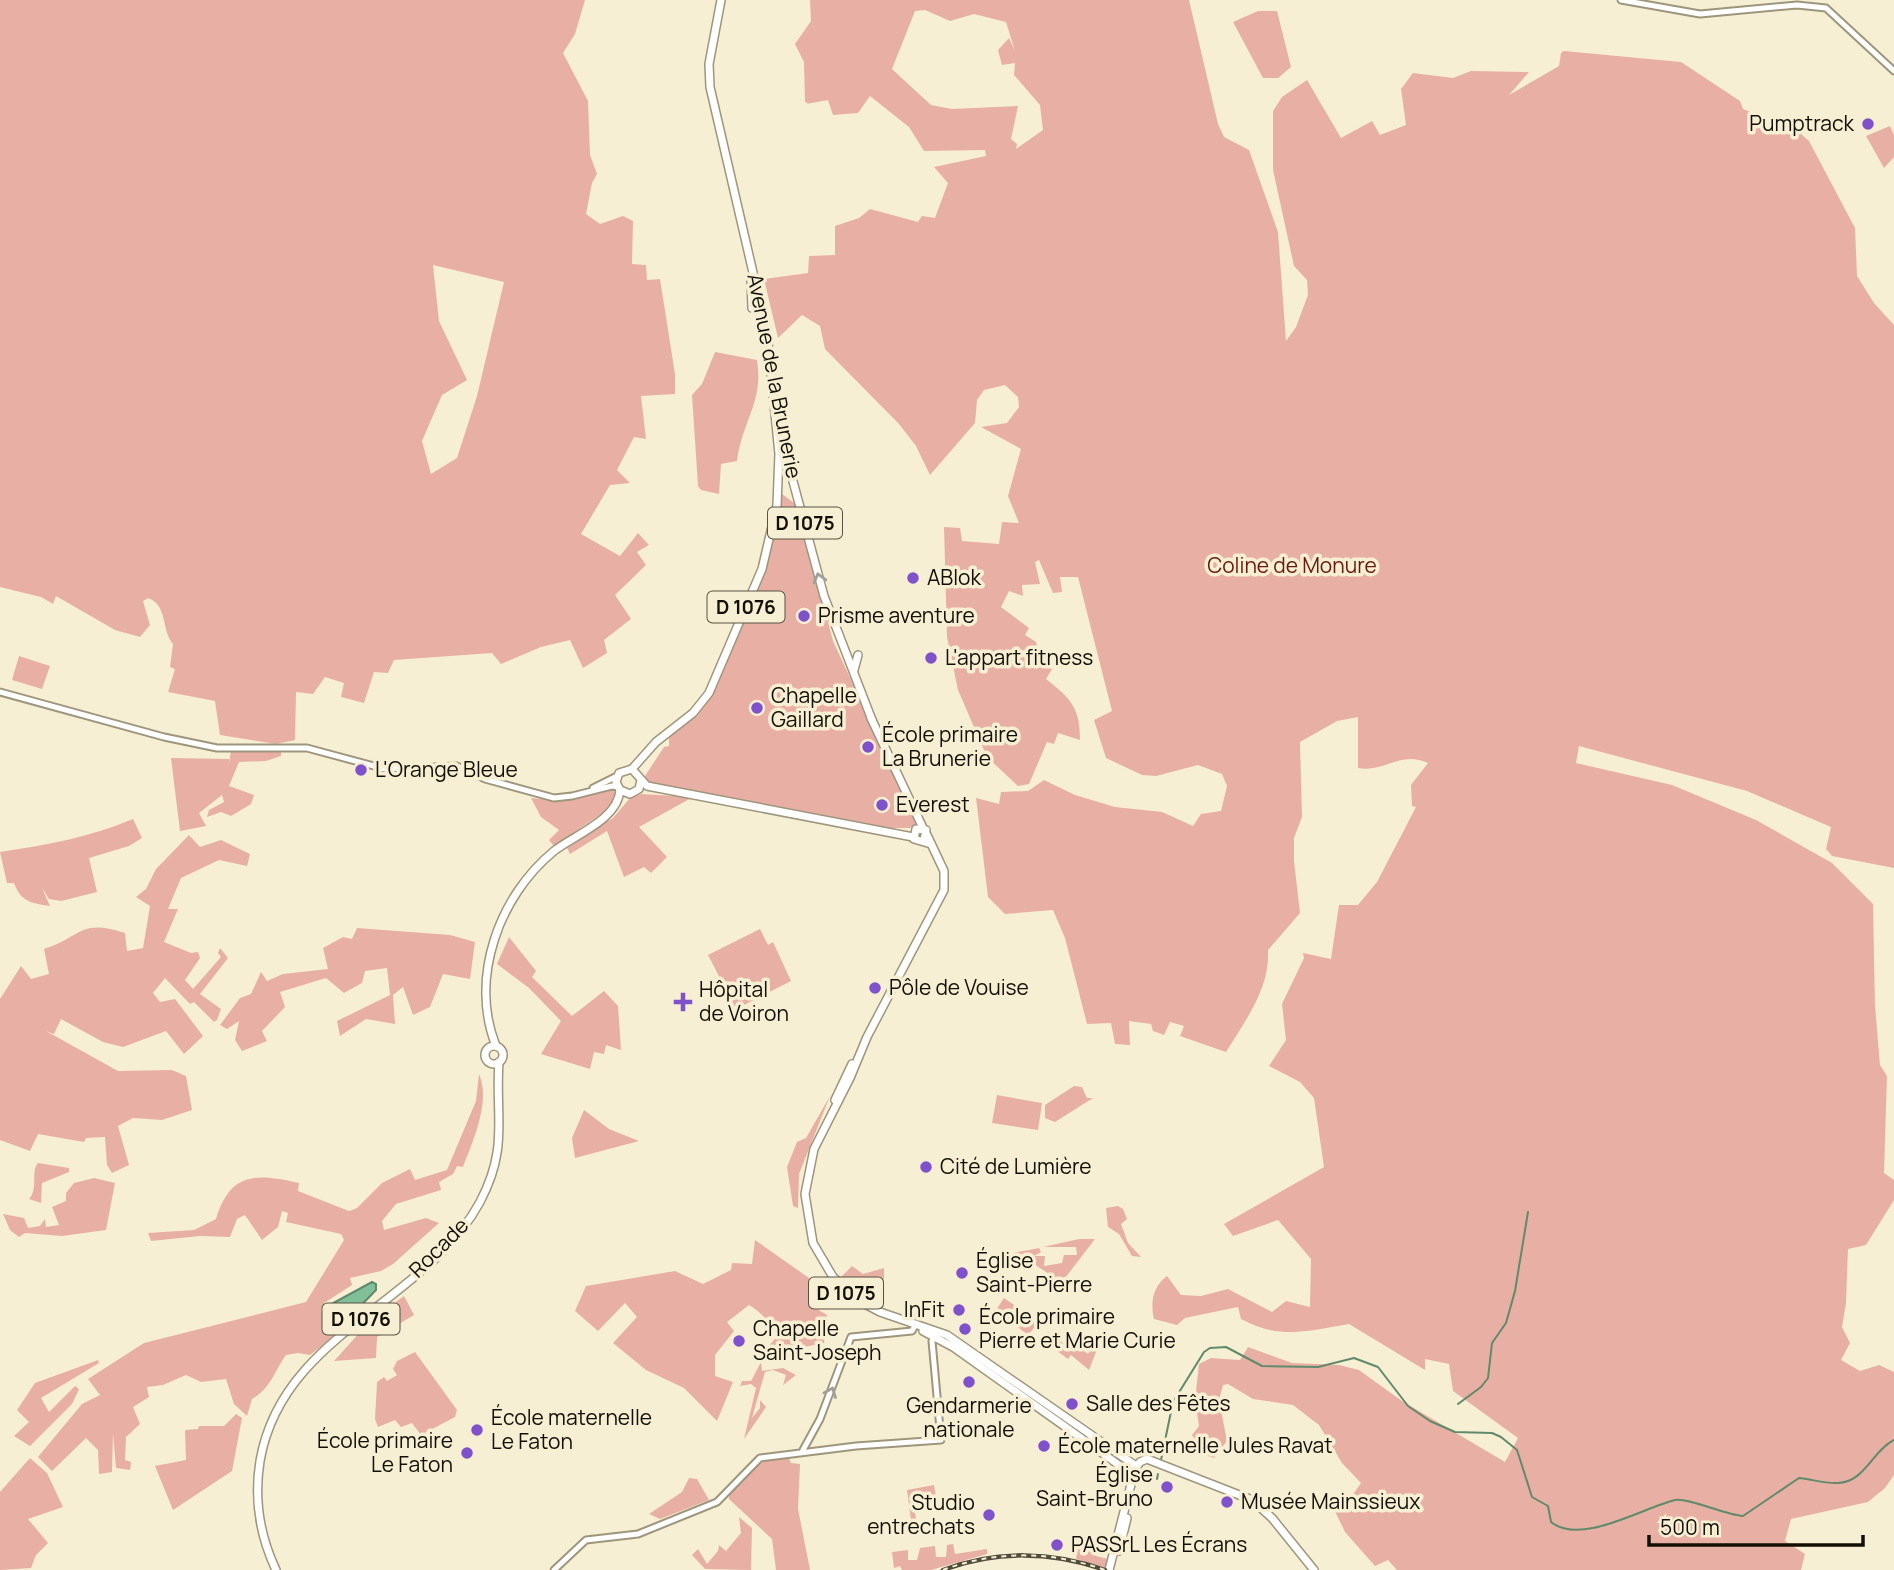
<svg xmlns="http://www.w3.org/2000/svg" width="1894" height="1570" viewBox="0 0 1894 1570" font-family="Manrope,sans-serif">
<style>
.green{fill:#e8b0a5;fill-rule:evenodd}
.water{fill:#81bf98;stroke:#608a6c;stroke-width:2}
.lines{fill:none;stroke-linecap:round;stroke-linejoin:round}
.stream{stroke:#608a6c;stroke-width:2}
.secondary-casing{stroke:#9e967c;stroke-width:9}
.primary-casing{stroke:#9e967c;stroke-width:10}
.secondary{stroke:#fff;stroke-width:5}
.primary{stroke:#fff;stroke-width:7}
.rail-casing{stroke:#504c3d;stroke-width:4.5}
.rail{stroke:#f7efd3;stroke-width:2;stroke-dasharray:5;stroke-linecap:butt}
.oneway{stroke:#a09f9b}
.poi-dot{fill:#7f51ca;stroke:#f7efd3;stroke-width:2.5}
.labels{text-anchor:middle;stroke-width:7;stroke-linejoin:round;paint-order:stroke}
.shield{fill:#f7efd3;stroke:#575244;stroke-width:2}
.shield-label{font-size:19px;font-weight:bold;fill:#120f06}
.poi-label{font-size:21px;fill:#120f06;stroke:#f7efd3;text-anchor:start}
.street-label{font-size:21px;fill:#120f06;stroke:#f7efd3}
.park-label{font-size:21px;fill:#6a190e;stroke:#f7efd3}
</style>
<rect width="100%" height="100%" fill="#f7efd3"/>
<g class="green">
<path d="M0 0H585L575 34 563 53 588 101 590 155 597 174 592 183 586 214 600 224 623 216 633 221 632 264 646 265 647 280 660 279 675 374V394L641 396 646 439 634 437 617 470 630 483 610 485 581 534 620 556 638 533 649 545 637 552 646 565 615 595 631 619 604 640 607 653 583 668 570 640 541 647 501 664 492 653 394 660 388 673 374 672 364 703 341 697 344 683 325 677 313 694 296 692 295 740 276 744 220 735 215 701 168 692 175 669 170 667 173 644C161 630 168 605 148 598L143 601 150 625 140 637 115 630 56 596 53 604 41 597 0 587ZM433 265 504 282 477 396 457 458 431 474 422 441 442 395 467 380 439 321Z"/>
<path d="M810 0H1189L1218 124 1224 137 1249 150 1278 232 1286 341 1296 327 1308 295 1307 280 1294 266 1273 170V111L1282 97 1307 80 1341 138 1372 121 1380 135 1406 125 1401 89 1413 73 1453 78 1471 71 1529 72 1509 95 1559 66 1561 53 1564 51 1681 62 1740 101 1743 109 1800 133 1809 141 1855 228 1857 276 1874 303 1894 325V868L1832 856 1826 849 1831 827 1747 791 1579 746 1576 763 1672 785 1756 820 1832 863 1873 904 1875 1005 1880 1065 1887 1076 1884 1173 1894 1180V1200L1866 1245 1848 1249 1846 1303 1842 1327 1850 1343 1841 1360 1860 1371 1879 1365 1894 1372V1475L1885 1488 1868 1502 1791 1519 1785 1541 1805 1554 1801 1570H1397L1388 1560 1375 1566 1345 1532 1329 1499 1352 1496 1361 1483 1342 1463 1319 1425 1293 1405 1253 1399 1228 1384 1223 1385 1219 1400 1227 1441 1214 1458 1205 1455 1192 1435 1199 1426 1195 1400 1199 1364 1211 1358 1240 1360 1248 1347 1292 1363 1339 1365 1359 1370 1402 1401 1505 1462 1518 1438 1453 1391 1449 1364 1425 1359V1370L1349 1324C1307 1331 1280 1340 1241 1319L1238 1307 1185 1318 1177 1325 1154 1319C1150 1301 1153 1287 1167 1276L1181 1295 1201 1296 1228 1289 1272 1312 1286 1301 1310 1307 1311 1259 1278 1220 1233 1236 1224 1224 1324 1167 1314 1098 1300 1082 1269 1066 1286 1040 1282 1004 1304 958 1303 953 1331 959 1339 905H1358L1377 882 1416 807 1412 806 1411 785 1428 763C1401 750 1384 773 1358 768V717L1337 721 1300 742 1302 817 1294 838V861L1300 913 1268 950C1270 989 1246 1019 1226 1052L1180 1036 1184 1026 1170 1022 1164 1035 1153 1031 1151 1024 1129 1021 1130 1045 1115 1044 1111 1023 1087 1024 1065 938 1053 910 1005 914 988 897 976 798 999 804 1001 792 1028 791 1044 780 1075 795 1115 807 1162 812 1193 826 1201 814 1221 811 1227 786 1222 774 1198 765 1156 776 1142 775 1106 758 1094 720 1112 711 1078 577H1060L1062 592 1053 593 1039 560 1035 562 1040 584 1022 585 1023 596 1009 591 1001 607 1029 628 1025 635 1036 642 1041 661 1052 669 1046 679C1071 699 1080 707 1080 740L1058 733 1054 744 1047 742 1029 784 1018 786 987 757 958 690 947 637 944 527 960 528 962 541 999 544 1002 522 1019 523 1008 496 1021 449 981 427 1007 423 1019 407 1018 397 1005 385 984 390 977 400 975 423 930 475 916 446 899 424 825 349 820 326 802 315 778 338 764 279 808 273 809 256 835 255V226L859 218 870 209 918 222 922 216 935 218 948 183 934 167 986 156 985 150 924 151 909 127 870 96 858 113 833 115 828 100 806 104 808 103 805 102 804 62 795 44 811 21ZM925 10 950 21 974 14 1006 22 1015 51 1009 38 998 50 1002 65 1015 63 1014 75 1040 105 1043 130 1016 149 1017 144 1011 139 1018 106 952 109 931 105 892 69 915 11Z"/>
<polygon points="1258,11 1277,11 1291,67 1278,78 1263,78 1233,22"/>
<polygon points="1890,126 1894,135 1894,157 1884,168 1866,136"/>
<path d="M715 352 757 360C764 402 742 421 737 461L721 464 719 494 701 490 698 486 692 395 702 384Z"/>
<polygon points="782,494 798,506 833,641 916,820 917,824 910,828 881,828 648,783 645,776 664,747 669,746 669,736 704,706 715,690 766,566"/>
<polygon points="19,656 50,666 42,689 12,680"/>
<polygon points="281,748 281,756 266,761 239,762 229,786 254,795 251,804 231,816 221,812 207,817 209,810 224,802 222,795 199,813 206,826 180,831 171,758 229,759 229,763 231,751"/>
<polygon points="613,789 617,796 606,811 554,846 549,840 559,830 541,817 531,798 565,801"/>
<polygon points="641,794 693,797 639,827 667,857 651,873 644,867 624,877 607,831 570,854 566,846 613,818 630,798"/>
<path d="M133 819 142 838 129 846 89 858 97 892 61 901 49 899 42 888 50 906C31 903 21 902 14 883H7L0 852C46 845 91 837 133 819Z"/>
<path d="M189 835 200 847 221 840 250 854 247 866 219 860 181 878 168 909H178L164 942 191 953 198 952 200 958 185 980 193 989 221 957 218 953 220 948 228 958 200 994 221 1009 217 1020 214 1022 194 1002 190 1004 165 978 153 993 160 1002 175 999 203 1036 184 1054 166 1031 123 1047 103 1042 61 1019 54 1034 46 1031 118 1071 172 1070 186 1076 192 1110 162 1120 133 1118 118 1126 129 1165 112 1173 107 1165 105 1137 86 1138 84 1142 38 1134 30 1151 0 1140V999L21 966 31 979 49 974 44 949C82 937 79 918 125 933L127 951 143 948 150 906 136 897 146 889 156 869Z"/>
<polygon points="357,928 450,935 475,942 470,979 443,974 430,1007 413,1015 403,987 393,995 395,1024 366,1019 340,1036 337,1021 390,995 387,968 365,971 362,983 344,993 326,978 280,992 285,1007 262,1031 267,1041 242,1051 235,1040 239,1021 227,1029 220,1025 240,998 251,994 261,972 267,981 283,974 328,969 323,948 343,937 352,939"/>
<polygon points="760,929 768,945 773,942 791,981 736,1009 708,955"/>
<polygon points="509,937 536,971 532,977 572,1016 604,991 618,1006 621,1050 606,1045 604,1054 594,1052 590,1069 541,1054 561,1021 529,988 497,964"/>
<path d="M479 1074C491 1101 473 1141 463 1167L457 1166 453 1174 439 1182 441 1190 396 1204 382 1221 384 1230 426 1218 439 1223 393 1264 381 1271 350 1278 352 1285 324 1303 321 1311 339 1333 310 1355 298 1353 286 1355C274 1372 271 1388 252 1399L247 1416 234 1404 226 1379 201 1382 186 1375 163 1385 147 1387 149 1397 133 1407 140 1424 126 1437 125 1460 131 1462 130 1470 116 1468 113 1433 112 1472 99 1474 98 1450 86 1438 52 1471 38 1457 82 1404 100 1395 88 1379 144 1343 306 1302 344 1240 341 1234 286 1222 288 1213 282 1211 278 1227 262 1240 245 1215 237 1219 230 1237 200 1236 151 1241 148 1233 194 1230 216 1219C230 1172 256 1173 299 1183L298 1191 349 1211 357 1208 382 1183 410 1169 415 1180 447 1170 476 1101Z"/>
<polygon points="1074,1086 1082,1087 1087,1098 1093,1098 1055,1122 1045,1118 1045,1105"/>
<polygon points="997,1095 1042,1103 1038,1130 992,1123"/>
<polygon points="830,1096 799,1174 798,1208 793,1206 787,1167 797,1142 806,1138"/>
<polygon points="584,1110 609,1129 639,1141 575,1158 572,1138"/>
<path d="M38 1163 69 1168V1172L42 1183 41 1203 29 1199C39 1188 30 1172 38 1163Z"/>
<polygon points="94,1178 115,1183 106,1230 62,1236 25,1233 19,1237 10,1230 3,1214 24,1218 28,1228 40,1226 45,1219 46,1227 59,1225 52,1207 66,1201 66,1193 74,1183"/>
<polygon points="1118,1206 1123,1209 1127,1219 1121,1224 1128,1243 1141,1257 1132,1256 1119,1234 1108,1227 1106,1208"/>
<path d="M1079 1239H1095L1062 1282 1029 1261 1031 1257 1025 1265 1016 1257H1008L1001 1265 998 1263 987 1278C990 1252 1017 1253 1039 1248L1041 1252 1034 1256H1045L1044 1266 1062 1263 1064 1255H1077L1076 1247H1043Z"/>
<path d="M755 1240 809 1278 817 1309 827 1315 824 1343 760 1356 780 1333C768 1323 763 1313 749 1305L727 1322 734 1331 715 1355V1376L733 1382 717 1421 684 1388 646 1370 613 1343 637 1317 625 1303 598 1331 575 1311 586 1286 675 1271 703 1284 731 1270 732 1263 752 1264Z"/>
<polygon points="852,1266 863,1274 884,1268 884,1285 874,1286 874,1307 839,1279"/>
<polygon points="404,1296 414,1315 377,1337 376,1358 334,1361 371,1320"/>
<polygon points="1004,1298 1039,1322 1028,1335 996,1310"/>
<polygon points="1048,1332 1064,1344 1070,1341 1088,1354 1094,1345 1098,1347 1089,1370 1071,1355 1068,1359 1053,1348 1056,1344 1045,1336"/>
<polygon points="415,1352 457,1410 455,1417 421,1435 412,1423 401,1427 395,1420 378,1427 375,1419 377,1382 384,1377 387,1381 397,1375 393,1369 397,1361"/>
<polygon points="98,1360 99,1363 41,1398 49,1412 75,1386 79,1389 72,1404 30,1446 14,1436 29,1422 17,1410 35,1383"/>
<polygon points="761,1362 762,1371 783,1368 796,1375 783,1385 786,1375 773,1370 765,1372 752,1418 760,1408 760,1400 766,1407 744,1439 756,1388 751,1384 740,1386 742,1381 751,1381"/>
<polygon points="236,1414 242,1418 232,1471 173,1510 155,1466 186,1460 185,1430 198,1429 199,1426 224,1426"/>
<path d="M788 1456 791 1463 800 1464 798 1509 810 1570H776L772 1539 729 1499V1493C751 1469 755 1460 788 1456Z"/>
<polygon points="30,1458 47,1473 63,1507 28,1519 48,1543 36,1555 31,1568 0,1570 0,1492"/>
<polygon points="689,1478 697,1479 709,1500 660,1519 649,1514 682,1492"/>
<polygon points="934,1485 938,1509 915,1512 916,1519 911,1520 907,1490"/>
<polygon points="739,1517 752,1528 751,1570 705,1569 692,1555 698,1549 707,1564 718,1551 719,1545 726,1551 741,1533"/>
<polygon points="1080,1535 1106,1542 1104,1548 1096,1548 1096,1556 1108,1559 1106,1568 1076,1559"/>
<polygon points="953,1544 955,1554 987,1549 987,1554 931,1570 902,1570 900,1566 894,1568 892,1552 908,1550 908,1560 917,1560 920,1548 935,1546 936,1557 946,1557 947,1545"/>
</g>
<path class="water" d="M372 1282 376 1284V1290C364 1302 346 1325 329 1316L326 1307Z"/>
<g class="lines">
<g class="stream">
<polyline points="1458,1404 1481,1387 1488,1378 1492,1343 1506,1323 1515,1291 1528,1212"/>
<path d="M1161 1460 1173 1402 1204 1352 1210 1348 1226 1347 1262 1366 1318 1367 1354 1358 1378 1367 1408 1406 1430 1421 1455 1432 1492 1433 1501 1437 1517 1450 1532 1497 1548 1506 1551 1522C1581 1546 1642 1508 1675 1500 1686 1497 1726 1515 1743 1516L1799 1478C1811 1479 1826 1484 1838 1483 1865 1482 1872 1451 1894 1440"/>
<polyline points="1157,1479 1158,1474"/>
</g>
<g class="secondary-casing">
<g id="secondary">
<polyline points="1621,0 1700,14 1797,5 1826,8 1894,71"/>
<polyline points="0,692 164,737 217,748 307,748 385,769 457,766 485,779 554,798 572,796 612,786 618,787"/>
<polyline points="593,788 617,776"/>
<polyline points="803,1450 820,1419 851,1337 912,1331 916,1324"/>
<polyline points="554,1570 586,1540 638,1534 717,1502 760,1458 856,1446 941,1440 932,1341 935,1336"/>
</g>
</g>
<g class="primary-casing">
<g id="primary">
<polyline points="751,279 752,308"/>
<polyline points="780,420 784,448 824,596 872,720"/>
<polyline points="854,670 858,655"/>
<polyline points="871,718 923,828"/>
<polyline points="632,769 656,742 693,713 709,693 762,569 777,505 779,454 767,333 710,87 709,64 721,0"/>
<polyline points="641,780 639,789 630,794 620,790 616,782 619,773 632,769 647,786 913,837"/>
<polyline points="927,835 944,871 944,890 867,1037 850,1078 814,1149 805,1194 813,1243 833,1277 861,1302 880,1312 947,1335 1136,1466"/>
<polyline points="924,840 926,830 916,829 914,839 931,844"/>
<path d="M496 1046C469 978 499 896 554 851 574 835 618 820 620 790"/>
<circle cx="494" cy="1055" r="9"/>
<polyline points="835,1100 852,1064"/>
<polyline points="923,1331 953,1347 1133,1475"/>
<polyline points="1119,1551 1127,1518"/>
<path d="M276 1570C260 1536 254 1498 260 1461 282 1333 425 1304 480 1202 509 1147 495 1117 499 1062"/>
<polyline points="1109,1570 1135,1469 1140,1462 1147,1459 1252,1500 1272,1518 1314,1570"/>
</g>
</g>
<use href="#secondary" class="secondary"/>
<use href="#primary" class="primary"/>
<g class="rail-casing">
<path id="rail" d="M943 1570C996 1550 1052 1551 1105 1570"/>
</g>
<use href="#rail" class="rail"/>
</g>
<defs><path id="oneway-chevron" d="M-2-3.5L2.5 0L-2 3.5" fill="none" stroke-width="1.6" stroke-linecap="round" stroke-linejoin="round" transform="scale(1.75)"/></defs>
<g class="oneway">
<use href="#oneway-chevron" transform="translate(819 578) rotate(-105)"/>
<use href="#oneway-chevron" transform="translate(831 1392) rotate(-68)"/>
</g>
<g class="poi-dot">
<circle cx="1868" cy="124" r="7"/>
<circle cx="913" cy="578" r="7"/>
<circle cx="804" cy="616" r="7"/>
<circle cx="931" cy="658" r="7"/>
<circle cx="757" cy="708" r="7"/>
<circle cx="868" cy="747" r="7"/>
<circle cx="361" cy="770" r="7"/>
<circle cx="882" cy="805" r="7"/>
<circle cx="875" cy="988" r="7"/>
<path d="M679.5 991.5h7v7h7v7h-7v7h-7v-7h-7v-7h7z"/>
<circle cx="926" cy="1167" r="7"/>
<circle cx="962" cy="1273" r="7"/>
<circle cx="959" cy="1310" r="7"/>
<circle cx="965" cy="1329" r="7"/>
<circle cx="739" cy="1341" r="7"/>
<circle cx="969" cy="1382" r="7"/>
<circle cx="1072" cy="1404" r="7"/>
<circle cx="477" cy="1430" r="7"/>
<circle cx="1044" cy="1446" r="7"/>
<circle cx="467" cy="1453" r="7"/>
<circle cx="1167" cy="1487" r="7"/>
<circle cx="1227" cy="1502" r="7"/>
<circle cx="989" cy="1515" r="7"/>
<circle cx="1057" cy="1545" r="7"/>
</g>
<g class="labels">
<g class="shield">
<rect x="768" y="507.5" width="74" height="31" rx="5"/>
<rect x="707.5" y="591.5" width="77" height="31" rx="5"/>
<rect x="809" y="1277.5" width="74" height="31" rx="5"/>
<rect x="322.5" y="1303.5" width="77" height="31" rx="5"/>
</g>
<g class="shield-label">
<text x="805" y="530">D 1075</text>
<text x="746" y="614">D 1076</text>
<text x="846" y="1300">D 1075</text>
<text x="361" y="1326">D 1076</text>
</g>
<g class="poi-label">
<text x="1854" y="131" text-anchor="end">Pumptrack</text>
<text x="927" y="585">ABlok</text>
<text x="818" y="623">Prisme aventure</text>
<text x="945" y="665">L'appart fitness</text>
<text x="771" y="703">Chapelle<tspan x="771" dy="24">Gaillard</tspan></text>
<text x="882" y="742">École primaire<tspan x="882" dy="24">La Brunerie</tspan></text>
<text x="375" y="777">L'Orange Bleue</text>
<text x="896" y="812">Everest</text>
<text x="889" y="995">Pôle de Vouise</text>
<text x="699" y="997">Hôpital<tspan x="699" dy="24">de Voiron</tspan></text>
<text x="940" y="1174">Cité de Lumière</text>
<text x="976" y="1268">Église<tspan x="976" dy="24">Saint-Pierre</tspan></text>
<text x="945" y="1317" text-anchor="end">InFit</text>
<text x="979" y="1324">École primaire<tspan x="979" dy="24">Pierre et Marie Curie</tspan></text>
<text x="753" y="1336">Chapelle<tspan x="753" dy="24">Saint-Joseph</tspan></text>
<text x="1086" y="1411">Salle des Fêtes</text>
<text x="969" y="1413" text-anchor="middle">Gendarmerie<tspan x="969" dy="24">nationale</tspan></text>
<text x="491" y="1425">École maternelle<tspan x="491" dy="24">Le Faton</tspan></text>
<text x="453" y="1448" text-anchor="end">École primaire<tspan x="453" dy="24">Le Faton</tspan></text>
<text x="1058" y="1453">École maternelle Jules Ravat</text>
<text x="1153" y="1482" text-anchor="end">Église<tspan x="1153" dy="24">Saint-Bruno</tspan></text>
<text x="1241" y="1509">Musée Mainssieux</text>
<text x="975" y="1510" text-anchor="end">Studio<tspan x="975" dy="24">entrechats</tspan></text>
<text x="1071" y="1552">PASSrL Les Écrans</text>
</g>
<g class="street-label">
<text transform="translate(774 376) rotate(79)" y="7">Avenue de la Brunerie</text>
<text transform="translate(439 1248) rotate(-45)" y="7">Rocade</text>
</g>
<g class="park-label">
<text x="1292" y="573">Coline de Monure</text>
</g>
</g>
<path d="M1649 1535v10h214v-10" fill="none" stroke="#120f06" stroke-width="3.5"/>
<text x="1660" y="1535" font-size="21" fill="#120f06" stroke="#f7efd3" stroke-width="5" paint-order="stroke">500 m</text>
</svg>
